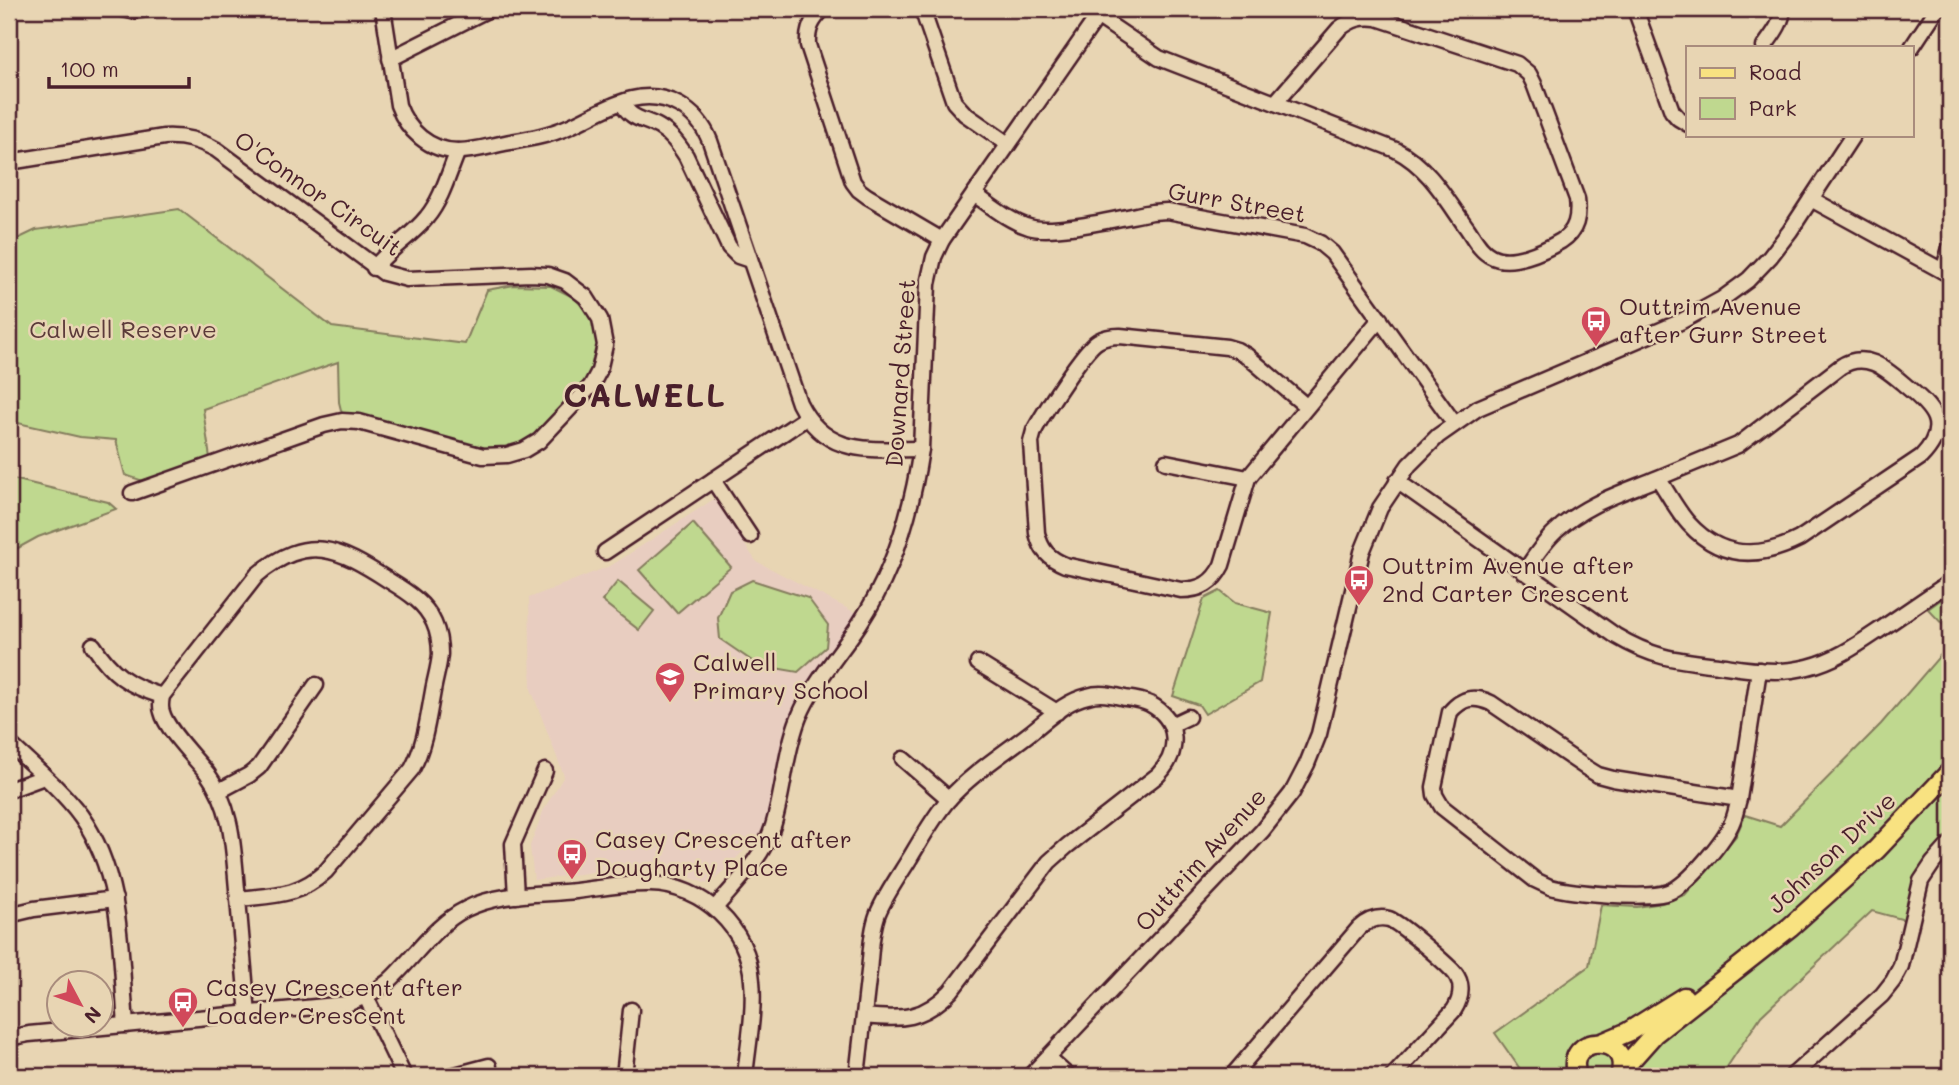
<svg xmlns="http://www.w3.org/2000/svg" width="1959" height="1085" viewBox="0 0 1959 1085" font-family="Mali,sans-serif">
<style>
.built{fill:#e8cdc0}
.green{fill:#bfd88f;stroke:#847c5d;stroke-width:2}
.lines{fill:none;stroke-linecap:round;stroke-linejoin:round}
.minor-casing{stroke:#4a1f2b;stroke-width:19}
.major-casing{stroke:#4a1f2b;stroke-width:23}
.minor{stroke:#e8d5b3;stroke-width:14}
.major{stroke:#f8e281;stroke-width:18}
.labels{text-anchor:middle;stroke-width:5;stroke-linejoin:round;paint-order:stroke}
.street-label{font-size:24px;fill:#4a1f2b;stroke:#e8d5b3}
.poi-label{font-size:24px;fill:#4a1f2b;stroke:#e8d5b3;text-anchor:start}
.park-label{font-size:24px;fill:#5c3b3a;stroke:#e8d5b3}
.district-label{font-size:32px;font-weight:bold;letter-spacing:2px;fill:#4a1f2b;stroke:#e8d5b3}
</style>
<rect width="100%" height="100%" fill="#e8d5b3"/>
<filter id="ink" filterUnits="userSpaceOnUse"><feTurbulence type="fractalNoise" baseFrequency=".0143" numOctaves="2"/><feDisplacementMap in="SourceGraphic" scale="14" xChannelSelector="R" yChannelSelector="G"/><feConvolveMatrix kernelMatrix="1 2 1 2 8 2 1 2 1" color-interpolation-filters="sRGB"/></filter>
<g filter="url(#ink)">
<polygon class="built" points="714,499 756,561 856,613 794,719 764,830 710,885 654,864 534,880 530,846 544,809 564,776 531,689 529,598 612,565"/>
<g class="green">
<polygon points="179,209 332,327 465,344 487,290 514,285 551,286 575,298 591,317 600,339 598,366 585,388 530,444 494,453 342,414 339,402 338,362 203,409 210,458 143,481 125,475 116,440 80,437 9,421 9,243 36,230"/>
<polygon points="9,478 108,502 116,509 38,537 9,553"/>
<polygon points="693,523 731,567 677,613 639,570"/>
<polygon points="752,580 808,598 828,625 826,647 798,672 758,665 720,639 718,618 730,591"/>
<polygon points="618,581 654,611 639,630 602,601"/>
<polygon points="1220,591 1235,603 1272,613 1260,682 1205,714 1199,705 1173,696 1204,599"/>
<polygon points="1950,593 1950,834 1925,862 1914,882 1905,920 1872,911 1761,1016 1721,1076 1525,1076 1495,1033 1589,966 1601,905 1637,907 1662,903 1685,895 1736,836 1745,815 1780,826 1881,724 1950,644 1949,631 1928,609"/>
</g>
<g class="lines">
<g class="minor-casing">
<g id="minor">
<polyline points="123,9 132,11 148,9"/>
<path d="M383 9 398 105C407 130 429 151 458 151 474 151 490 146 505 143 527 139 548 136 568 127 589 118 610 104 632 99 666 91 697 109 710 141L799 403C826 457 869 449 921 449"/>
<path d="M823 9C812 20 807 29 808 45L853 182 859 190 867 196 942 240"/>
<polyline points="922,9 954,102 965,114 1008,144"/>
<polyline points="1635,9 1672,111 1678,118 1688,124"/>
<path d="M1097 16 1159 58 1275 103 1339 29C1352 19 1361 16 1377 18L1517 64 1529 74 1534 84 1577 199C1579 216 1577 231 1561 241 1544 251 1510 267 1491 256 1480 251 1474 238 1467 228 1446 199 1429 167 1396 150L1275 103"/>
<path d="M1764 47C1772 35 1782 24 1783 9"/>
<polyline points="1912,47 1937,9"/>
<polyline points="390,59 489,9"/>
<path d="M622 103C632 121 643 118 659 127 671 134 678 144 686 156L729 247 738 256 750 260"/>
<path d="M9 162 164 137C184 136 199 140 217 150L384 273 407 279 531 274 548 275 565 281 586 297 600 319 605 345 599 371 591 386 539 441 524 450 507 455 483 456 359 422 342 421 324 425 132 493"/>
<path d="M974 194C991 206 1009 221 1029 227 1053 235 1124 217 1152 212L1167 211 1305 236 1320 243 1332 253 1454 423"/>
<polyline points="1811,199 1950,275"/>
<path d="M374 268C390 248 412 236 427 217 442 199 449 172 458 151"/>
<polyline points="1943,271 1950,248"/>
<path d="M1307 407 1246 355 1237 350 1227 347 1120 336C1112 336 1105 337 1098 341 1084 349 1043 414 1034 431L1031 442 1037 533C1041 550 1048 558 1065 565L1181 590C1201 590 1213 583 1222 565L1248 478 1380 319"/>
<polyline points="1166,462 1248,478"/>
<polyline points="713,480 750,536"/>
<path d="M1397 481 1616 636C1653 658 1676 660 1718 665 1748 669 1778 675 1808 667 1837 660 1860 643 1884 627 1906 612 1928 597 1950 582"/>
<polyline points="605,552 806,418"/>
<path d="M1524 572C1534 558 1543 543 1555 532 1584 504 1622 493 1658 478 1668 493 1677 511 1689 524 1721 559 1759 559 1799 539L1921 457C1951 426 1933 408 1906 386 1886 369 1866 350 1840 367L1738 445 1658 478"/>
<path d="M93 645C112 674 129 686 162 696"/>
<polyline points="978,663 1057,712"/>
<polyline points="1171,725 1188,717"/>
<path d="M9 743C33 766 61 789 81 816 124 877 120 954 126 1025"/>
<polyline points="903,759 949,799"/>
<polyline points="9,790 44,777"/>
<polyline points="219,791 249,775 259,767 316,685"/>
<path d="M1739 799 1613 779 1598 775 1585 767 1491 703C1474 695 1462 698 1450 712L1434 787 1435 795 1442 807 1535 880 1550 887C1573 893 1648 900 1669 892 1688 885 1726 839 1733 820 1736 813 1737 805 1739 799L1759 670"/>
<polyline points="516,896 513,844 545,771"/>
<path d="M238 899C233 854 235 811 207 773 195 758 166 729 162 712 160 707 161 702 162 696L257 575C308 533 338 548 388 580 406 591 425 602 434 623 438 632 440 644 440 654 439 667 435 679 433 691 428 718 425 745 412 769L326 871C298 897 273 895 238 899L248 1015"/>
<path d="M715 908C736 883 763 858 773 826 784 791 785 752 799 717 813 683 840 654 860 623 894 571 912 510 921 449L928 284 934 257 942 240 1102 10"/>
<polyline points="9,915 34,909 115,899"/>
<polyline points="366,997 404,1076"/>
<path d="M9 1038 29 1034 347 1004C362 998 376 992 389 981 414 958 435 924 466 909 500 892 540 895 576 891 601 888 626 883 650 884 703 885 749 929 752 981 755 1012 748 1045 745 1076"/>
<polyline points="1048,1058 1068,1076"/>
<polyline points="451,1076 489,1066"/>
<polyline points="624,1076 631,1010"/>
<path d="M857 1076C861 1041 865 1006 869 971 871 952 871 931 878 913 886 894 899 876 910 858 922 838 933 818 948 800 971 774 1003 754 1030 733 1048 719 1065 701 1088 696 1100 692 1112 695 1125 698 1133 699 1142 700 1150 704 1180 720 1180 752 1158 775L1067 846 1049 862 951 991C923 1020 902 1020 864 1016"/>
<polyline points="1030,1076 1262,831 1292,793 1307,764 1319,734 1362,552 1380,508 1409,465 1438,436 1478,408 1680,322 1722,299 1748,280 1770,257 1790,231 1853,135"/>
<path d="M1232 1076 1359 928C1368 920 1377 916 1389 919 1400 923 1442 960 1452 970 1456 974 1459 979 1460 984 1462 994 1459 1002 1454 1010L1393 1076"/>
<polyline points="1792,1076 1882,995 1893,981 1901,966 1921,881 1933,863 1950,844"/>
</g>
</g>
<g class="major-casing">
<g id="major">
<polyline points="1602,1043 1628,1032 1684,997"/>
<polyline points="1622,1070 1654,1034 1790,927 1876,850 1950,772"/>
<path d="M1577 1076C1562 1033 1634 1033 1620 1076"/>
</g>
</g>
<use href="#minor" class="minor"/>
<use href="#major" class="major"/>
</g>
</g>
<defs>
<g id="bus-pin" transform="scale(1.575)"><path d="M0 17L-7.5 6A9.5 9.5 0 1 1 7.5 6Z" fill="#d1495b" stroke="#e8d5b3"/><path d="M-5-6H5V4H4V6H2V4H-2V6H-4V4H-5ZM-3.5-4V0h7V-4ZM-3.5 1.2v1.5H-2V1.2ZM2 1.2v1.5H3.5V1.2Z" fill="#fff"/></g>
<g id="school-pin" transform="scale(1.575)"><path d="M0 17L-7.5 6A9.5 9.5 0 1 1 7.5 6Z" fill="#d1495b" stroke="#e8d5b3"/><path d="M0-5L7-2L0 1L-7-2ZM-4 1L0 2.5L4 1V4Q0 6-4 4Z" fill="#fff"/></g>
</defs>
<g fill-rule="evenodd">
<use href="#bus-pin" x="1596" y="321"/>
<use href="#bus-pin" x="1359" y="580"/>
<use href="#school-pin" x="670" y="677"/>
<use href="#bus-pin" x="572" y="854"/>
<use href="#bus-pin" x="183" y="1002"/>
</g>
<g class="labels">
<g class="street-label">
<text transform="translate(318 194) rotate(35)" y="8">O'Connor Circuit</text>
<text transform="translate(1237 203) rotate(10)" y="8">Gurr Street</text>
<text transform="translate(901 373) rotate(-86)" y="8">Downard Street</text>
<text transform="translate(1832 853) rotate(-43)" y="8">Johnson Drive</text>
<text transform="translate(1201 860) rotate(-48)" y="8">Outtrim Avenue</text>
</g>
<g class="poi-label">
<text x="1619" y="315">Outtrim Avenue<tspan x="1619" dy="28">after Gurr Street</tspan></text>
<text x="1382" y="574">Outtrim Avenue after<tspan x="1382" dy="28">2nd Carter Crescent</tspan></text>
<text x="693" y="671">Calwell<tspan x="693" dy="28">Primary School</tspan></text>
<text x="595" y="848">Casey Crescent after<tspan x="595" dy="28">Dougharty Place</tspan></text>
<text x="206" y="996">Casey Crescent after<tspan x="206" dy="28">Loader Crescent</tspan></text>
</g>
<g class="park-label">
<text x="123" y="338">Calwell Reserve</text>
</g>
<g class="district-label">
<text x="645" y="407">CALWELL</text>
</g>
</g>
<rect width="1959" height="1085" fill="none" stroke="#e8d5b3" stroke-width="35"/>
<rect x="18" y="18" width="1924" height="1050" fill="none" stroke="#4a1f2b" stroke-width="2.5" filter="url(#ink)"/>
<rect x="1686" y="46" width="228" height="91" fill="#e8d5b3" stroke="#a98c7d" stroke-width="2"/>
<rect x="1700" y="68" width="35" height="10" fill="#f8e281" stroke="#a98c7d" stroke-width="2"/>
<text x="1749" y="80" font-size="21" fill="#4a1f2b">Road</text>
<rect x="1700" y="98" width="35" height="21" fill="#bfd88f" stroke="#a98c7d" stroke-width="2"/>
<text x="1749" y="116" font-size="21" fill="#4a1f2b">Park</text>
<g transform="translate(80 1004) rotate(131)"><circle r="33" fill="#e8d5b3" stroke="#a98c7d" stroke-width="2"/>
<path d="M0-5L12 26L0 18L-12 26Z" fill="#d1495b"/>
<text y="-10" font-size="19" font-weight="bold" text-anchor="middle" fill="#4a1f2b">N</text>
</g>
<path d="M49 77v10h140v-10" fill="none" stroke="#4a1f2b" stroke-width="3.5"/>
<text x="60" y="77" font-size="21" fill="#4a1f2b" stroke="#e8d5b3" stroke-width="5" paint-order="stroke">100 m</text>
</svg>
